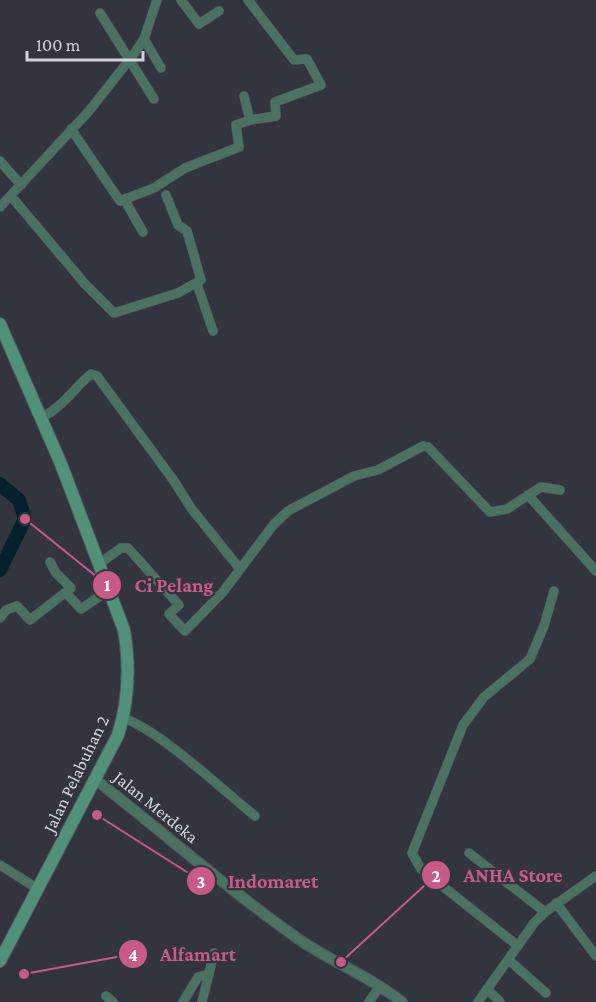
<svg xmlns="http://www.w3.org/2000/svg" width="596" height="1002" viewBox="0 0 596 1002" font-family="'Crimson Pro',serif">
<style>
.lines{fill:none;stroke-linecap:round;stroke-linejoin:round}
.river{stroke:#04212d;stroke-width:14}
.minor-casing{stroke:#50525a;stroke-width:10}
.tertiary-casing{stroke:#50525a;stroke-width:12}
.secondary-casing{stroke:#50525a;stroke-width:14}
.minor{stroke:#4a7162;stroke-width:9}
.tertiary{stroke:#4a7162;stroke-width:10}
.secondary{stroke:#51917a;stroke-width:12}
.labels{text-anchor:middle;stroke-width:4.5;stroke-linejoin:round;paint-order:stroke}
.street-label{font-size:18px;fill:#d3d4da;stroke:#33353e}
.leader{fill:none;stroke:#c85a87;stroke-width:2}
.callout-dot{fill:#c85a87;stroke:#33353e;stroke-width:2}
.mark-label{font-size:18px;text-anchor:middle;font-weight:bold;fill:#fff}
.callout-label{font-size:20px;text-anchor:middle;font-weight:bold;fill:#c85a87;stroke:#33353e;stroke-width:4.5;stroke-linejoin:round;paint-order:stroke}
</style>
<rect width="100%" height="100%" fill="#33353e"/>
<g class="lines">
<polyline class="river" points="0,484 19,500 25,519 0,570"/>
<g class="minor-casing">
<g id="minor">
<polyline points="181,0 199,24 219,11"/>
<polyline points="100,13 154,99"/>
<polyline points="144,39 161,68"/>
<polyline points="244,96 250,120 276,116 275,102 321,85 307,59 294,60 248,0"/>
<polyline points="71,129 120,201 154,188 185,168 239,147 236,125 250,120"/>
<polyline points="0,161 21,185"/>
<polyline points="11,196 85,284 114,313 178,293 201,280 187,231 178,225 166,195"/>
<polyline points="124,199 143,232"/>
<polyline points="0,207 89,111 134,54 144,39 157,0"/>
<polyline points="197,284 213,331"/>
<path d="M41 418C64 406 72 390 91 374L97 376 174 481 191 508 240 569"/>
<polyline points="528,495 596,571"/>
<polyline points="99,564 121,548 128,548 179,605 169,614 185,631 223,592 274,524 288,511 354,476 378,470 423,446 428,447 490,512 507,509 541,487 560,490"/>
<polyline points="66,593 81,609 109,590"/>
<polyline points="0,618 6,610 17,606 30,620 71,588 56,573 50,562"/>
<path d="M123 718C158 729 224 791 255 816"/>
<polyline points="469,853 545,912"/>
<polyline points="0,865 38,889"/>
<polyline points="556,903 596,956"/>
<polyline points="518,946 421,869 412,853 463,725 484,697 530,659 544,626 554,591"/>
<polyline points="509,960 546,993"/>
<polyline points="487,989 500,1002"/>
<polyline points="106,996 113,1002"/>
<polyline points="183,1002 198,977 209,974"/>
<polyline points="202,1002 214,953"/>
<polyline points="369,1002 380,986"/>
<polyline points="478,1002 534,923 545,912 596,876"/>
</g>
</g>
<g class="tertiary-casing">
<path id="tertiary" d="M96 780C163 832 227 889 297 938 331 962 368 975 402 1002"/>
</g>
<g class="secondary-casing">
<path id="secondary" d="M0 324 61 464 124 630C130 665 129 700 118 735L0 961"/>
</g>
<use href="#minor" class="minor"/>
<use href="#tertiary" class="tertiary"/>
<use href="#secondary" class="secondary"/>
</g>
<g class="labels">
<g class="street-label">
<text transform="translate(76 774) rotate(-64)" y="6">Jalan Pelabuhan 2</text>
<text transform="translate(156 807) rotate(39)" y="6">Jalan Merdeka</text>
</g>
</g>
<path class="leader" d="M25 519L107 585M341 962L436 875M97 815L201 881M24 974L133 954"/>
<g class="callout-dot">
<circle cx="25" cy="519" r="6"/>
<circle cx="341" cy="962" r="6"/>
<circle cx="97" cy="815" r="6"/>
<circle cx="24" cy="974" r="6"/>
<circle cx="107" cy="585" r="15"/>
<circle cx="436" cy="875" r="15"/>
<circle cx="201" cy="881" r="15"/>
<circle cx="133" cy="954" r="15"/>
</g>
<g class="mark-label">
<text x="107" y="591">1</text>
<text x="436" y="882">2</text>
<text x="201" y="888">3</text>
<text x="133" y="961">4</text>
</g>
<g class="callout-label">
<text x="174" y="592">Ci Pelang</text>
<text x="513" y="882">ANHA Store</text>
<text x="273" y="888">Indomaret</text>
<text x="198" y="961">Alfamart</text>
</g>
<path d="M27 51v9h116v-9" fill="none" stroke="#d3d4da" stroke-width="3"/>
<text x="36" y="51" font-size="18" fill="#d3d4da" stroke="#33353e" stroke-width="4.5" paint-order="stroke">100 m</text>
</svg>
